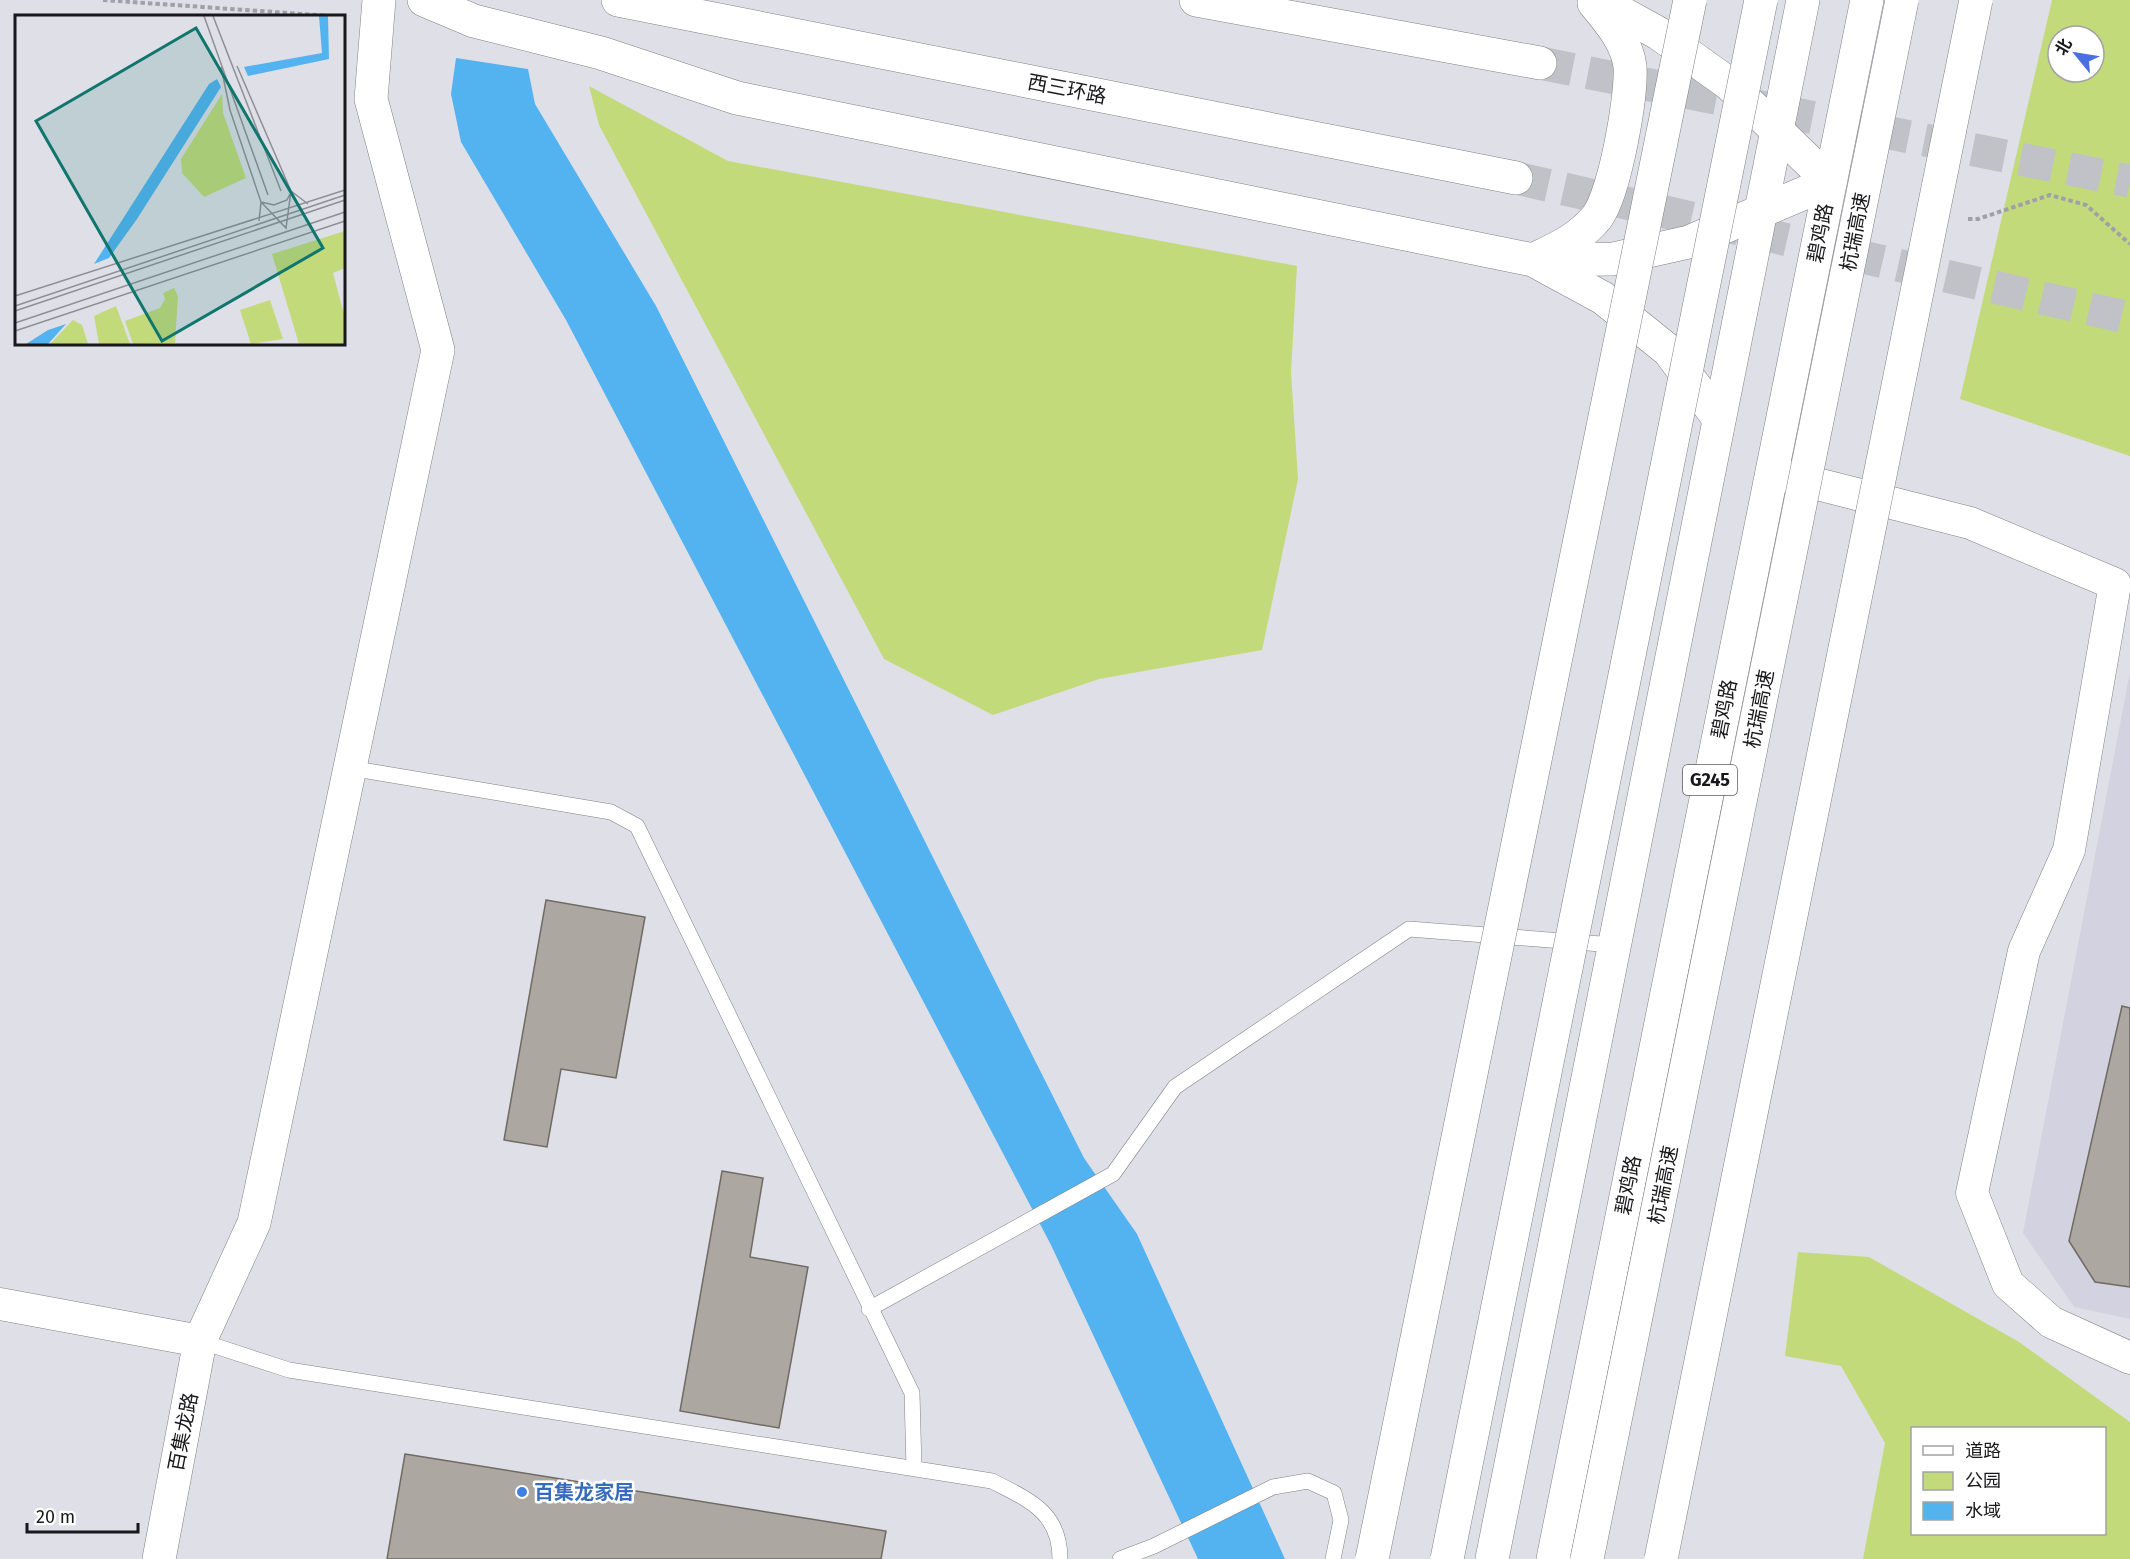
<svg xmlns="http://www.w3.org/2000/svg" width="2130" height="1559" viewBox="0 0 2130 1559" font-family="'Fira Sans','Noto Sans SC',sans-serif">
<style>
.built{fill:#d3d2e1}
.green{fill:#c3da7a;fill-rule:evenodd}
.water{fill:#53b3f0}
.building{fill:#ada7a1;stroke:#6f6a64;stroke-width:1.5}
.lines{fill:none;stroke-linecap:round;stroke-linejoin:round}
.primary-tunnel{stroke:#c1c1c8;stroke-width:33;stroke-dasharray:33 16;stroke-linecap:butt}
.lane-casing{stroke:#808087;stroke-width:16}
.street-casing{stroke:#808087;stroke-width:33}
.secondary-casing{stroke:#808087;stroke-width:34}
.primary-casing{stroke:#808087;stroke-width:34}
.highway-casing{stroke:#808087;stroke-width:34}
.path{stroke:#a1a0a7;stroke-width:4;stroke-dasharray:4.5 3;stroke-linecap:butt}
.lane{stroke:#fff;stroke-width:15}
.street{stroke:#fff;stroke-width:32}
.secondary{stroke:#fff;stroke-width:33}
.primary{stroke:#fff;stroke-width:33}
.highway{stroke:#fff;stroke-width:33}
.highway-bridge-casing{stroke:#808087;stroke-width:34;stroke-linecap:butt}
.highway-bridge{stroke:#fff;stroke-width:33}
.shop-dot{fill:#3f7fe0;stroke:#fff;stroke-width:2}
.labels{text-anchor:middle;stroke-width:5;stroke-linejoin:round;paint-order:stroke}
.shield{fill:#fff;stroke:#5d5d5f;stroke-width:1.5}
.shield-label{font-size:18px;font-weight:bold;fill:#18171a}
.street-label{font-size:20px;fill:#18171a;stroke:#fff}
.shop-label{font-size:20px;font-weight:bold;fill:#366cbe;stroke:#fff;text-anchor:start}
.inset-road{fill:none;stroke:#8f8f95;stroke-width:1.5}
.view{fill:#0f766e;fill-opacity:0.15;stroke:#0f766e;stroke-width:3}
.inset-edge{fill:none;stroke:#18171a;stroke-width:3}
</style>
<rect width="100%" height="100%" fill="#dfdfe7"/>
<polygon class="built" points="2130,672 2130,1319 2074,1307 2023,1233"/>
<g class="green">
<path d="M2052 0H2130V456L1960 399ZM2058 36H2094V72H2058Z"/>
<polygon points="589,86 728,161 1297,266 1291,372 1298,479 1262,650 1099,679 993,715 884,659 599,125"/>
<path d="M1798 1252 1869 1257 2019 1342 2130 1422V1559H1863L1885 1443 1841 1366 1785 1356ZM2104 1428V1534H1912V1428Z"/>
</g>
<polygon class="water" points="456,58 528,69 535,104 656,306 1084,1158 1137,1234 1285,1559 1198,1559 1051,1245 566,320 461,142 451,94"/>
<g class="building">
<polygon points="546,900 645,917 616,1078 561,1069 547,1147 504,1140"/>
<polygon points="2122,1006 2130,1008 2130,1287 2095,1282 2069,1241"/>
<polygon points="722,1171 763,1178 750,1257 808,1267 779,1428 680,1411"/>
<polygon points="405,1454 886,1531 881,1559 387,1559"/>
</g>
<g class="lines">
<g class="primary-tunnel">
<polyline points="1540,63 2130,181"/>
<polyline points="1516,178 2130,318"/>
</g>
<g class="lane-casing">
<g id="lane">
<polyline points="350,768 611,812 637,826 912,1393 914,1468"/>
<polyline points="869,1309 1113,1174 1175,1087 1409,929 1614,945"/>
<path d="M200 1341 289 1370 992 1481C1029 1500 1060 1512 1060 1559"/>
<polyline points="1120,1559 1154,1546 1273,1487 1308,1481 1334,1493 1341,1520 1333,1559"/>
</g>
</g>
<g class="street-casing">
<g id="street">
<polyline points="1778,474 1970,523 2115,584 2069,850 2024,951 1972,1193 2008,1284 2051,1322 2130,1358"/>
<polyline points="0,1304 200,1341"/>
</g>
</g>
<g class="secondary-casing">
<polyline id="secondary" points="159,1559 200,1341 254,1223 438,350 371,99 379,0"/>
</g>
<g class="primary-casing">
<g id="primary">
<polyline points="424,0 474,21 601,53 737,98 1533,260 1603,298 1669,351 1719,419"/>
<polyline points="618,0 1516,178"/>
<polyline points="1196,0 1540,63"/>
<path d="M1537 258C1560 247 1580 238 1597 217 1615 193 1632 96 1630 66 1627 42 1609 21 1594 3"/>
<polyline points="1535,260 1613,259 1689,242 1830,182 1728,83 1658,33 1598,0"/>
</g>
</g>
<g class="highway-casing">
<g id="highway">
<polyline points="1492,1559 1803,0"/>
<polyline points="1553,1559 1867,0"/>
</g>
</g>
<g class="path">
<polyline points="103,0 331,16"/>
<polyline points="1968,219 1978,219 2050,195 2086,205 2130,244"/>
</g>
<use href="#lane" class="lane"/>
<use href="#street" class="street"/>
<use href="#secondary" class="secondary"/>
<use href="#primary" class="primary"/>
<use href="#highway" class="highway"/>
<g class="highway-bridge-casing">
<g id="highway-bridge">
<polyline points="1372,1559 1690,0"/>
<polyline points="1447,1559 1761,0"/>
<polyline points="1587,1559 1902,0"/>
<polyline points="1661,1559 1976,0"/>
</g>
</g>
<use href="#highway-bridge" class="highway-bridge"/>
</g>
<circle class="shop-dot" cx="522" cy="1492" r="6"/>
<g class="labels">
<rect class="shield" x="1683" y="765" width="54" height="30" rx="4.5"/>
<g class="shield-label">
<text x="1710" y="786">G245</text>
</g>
<g class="street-label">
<text transform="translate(1067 89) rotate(11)" y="7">西三环路</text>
<text transform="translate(1855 232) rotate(-79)" y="7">杭瑞高速</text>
<text transform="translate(1820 233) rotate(-79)" y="7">碧鸡路</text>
<text transform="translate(1724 709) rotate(-79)" y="7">碧鸡路</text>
<text transform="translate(1759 709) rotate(-79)" y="7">杭瑞高速</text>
<text transform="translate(1628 1185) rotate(-79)" y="7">碧鸡路</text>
<text transform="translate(1663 1185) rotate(-79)" y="7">杭瑞高速</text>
<text transform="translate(183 1432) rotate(-79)" y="7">百集龙路</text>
</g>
<g class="shop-label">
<text x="534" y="1499">百集龙家居</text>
</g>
</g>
<g transform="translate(15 15)">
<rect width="330" height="330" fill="#dfdfe7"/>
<path d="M207 79 208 98 231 163 189 182 167 158 166 144ZM330 216V253L318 258 330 303V329H284L257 239ZM159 273 163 281 160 328 118 329 110 306 145 293 150 284 148 278ZM255 285 268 324 236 329 225 295ZM101 291 115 329H84L79 301ZM58 305 67 310 73 329H35Z" fill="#c3da7a"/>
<path d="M304 1H313L314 44 233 61 229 52 307 38ZM202 64 206 72 122 204 94 243 79 249 194 69ZM51 309 33 329H11L33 315Z" fill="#53b3f0"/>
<path class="inset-road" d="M189 1 253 180M198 1 266 176M222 51 276 176 293 189M206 52 215 95 246 187 244 206M246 187 271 213 276 176M246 187 259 190 272 185 275 179M0 281 330 175M0 291 330 180M0 296 330 185M0 308 330 197M0 316 330 206"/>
<path class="view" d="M181 13 308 233 147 326 21 106Z"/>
<rect width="330" height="330" class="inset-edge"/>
</g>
<rect x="1911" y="1427" width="195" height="108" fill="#ffffff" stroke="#a3a2a3" stroke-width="1.5"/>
<rect x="1923" y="1446" width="30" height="9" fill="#ffffff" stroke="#a3a2a3" stroke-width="1.5"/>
<text x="1965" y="1457" font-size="18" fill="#18171a">道路</text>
<rect x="1923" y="1472" width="30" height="18" fill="#c3da7a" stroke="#a3a2a3" stroke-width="1.5"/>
<text x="1965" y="1487" font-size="18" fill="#18171a">公园</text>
<rect x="1923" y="1502" width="30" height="18" fill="#53b3f0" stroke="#a3a2a3" stroke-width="1.5"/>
<text x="1965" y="1517" font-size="18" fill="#18171a">水域</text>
<g transform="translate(2076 54) rotate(300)"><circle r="28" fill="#ffffff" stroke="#a3a2a3" stroke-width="1.5"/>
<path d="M0-4.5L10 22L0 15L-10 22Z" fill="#4b6ee1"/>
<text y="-9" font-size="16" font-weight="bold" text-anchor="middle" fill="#18171a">北</text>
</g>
<path d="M27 1523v9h111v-9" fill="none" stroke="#18171a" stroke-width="3"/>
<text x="36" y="1523" font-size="18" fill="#18171a" stroke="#ffffff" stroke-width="4.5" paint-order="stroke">20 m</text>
</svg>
